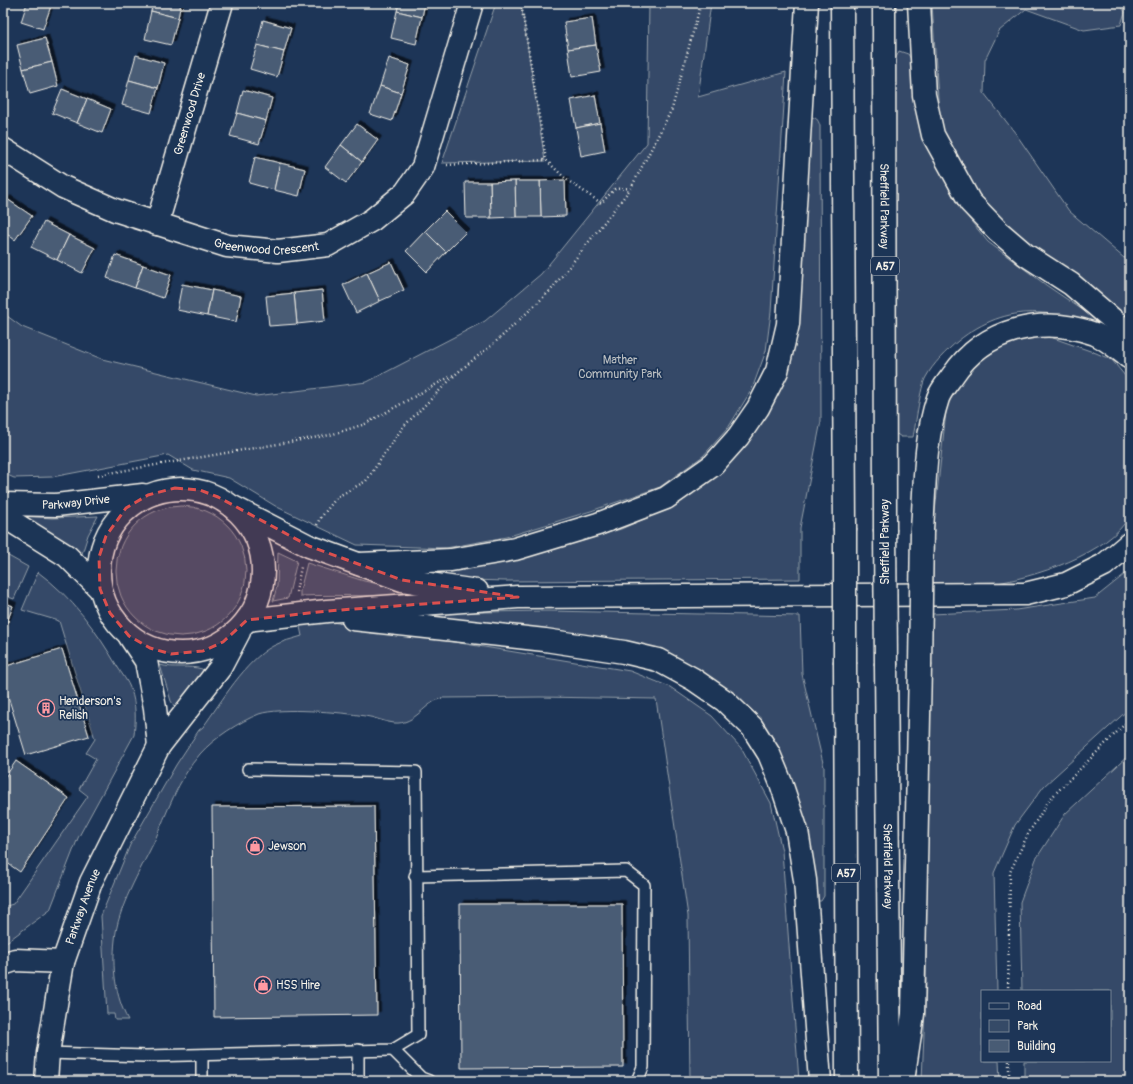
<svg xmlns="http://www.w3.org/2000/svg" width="1133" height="1084" viewBox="0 0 1133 1084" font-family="Pangolin,sans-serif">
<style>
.green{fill:#354a67;stroke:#949ea8}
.building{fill:#485b74;stroke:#f4f1e8;filter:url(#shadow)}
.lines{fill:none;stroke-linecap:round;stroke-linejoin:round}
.service-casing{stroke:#f4f1e8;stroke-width:14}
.minor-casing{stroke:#f4f1e8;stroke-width:25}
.trunk-casing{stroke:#f4f1e8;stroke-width:25}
.path{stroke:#f4f1e8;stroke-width:2.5;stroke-dasharray:1 3;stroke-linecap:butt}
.service{stroke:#1d3557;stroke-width:11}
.minor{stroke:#1d3557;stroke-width:22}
.trunk{stroke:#1d3557;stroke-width:22}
.trunk-bridge-casing{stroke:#f4f1e8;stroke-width:25;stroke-linecap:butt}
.trunk-bridge{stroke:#1d3557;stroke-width:22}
.marked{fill:#dc504e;fill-opacity:0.2;stroke:#dc504e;stroke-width:3;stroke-dasharray:8 5;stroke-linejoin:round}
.labels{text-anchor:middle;stroke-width:3.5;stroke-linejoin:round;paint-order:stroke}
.shield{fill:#1d3557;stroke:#b4b9bc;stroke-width:1}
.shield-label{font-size:11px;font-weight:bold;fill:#f4f1e8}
.street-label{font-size:12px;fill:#f4f1e8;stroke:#1d3557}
.park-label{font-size:12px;fill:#bbbfc1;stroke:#1d3557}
.poi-label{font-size:12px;fill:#f4f1e8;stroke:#1d3557;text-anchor:start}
</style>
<defs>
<filter id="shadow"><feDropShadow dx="3.5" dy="-3.5" stdDeviation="0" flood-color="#0009"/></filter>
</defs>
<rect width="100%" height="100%" fill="#1d3557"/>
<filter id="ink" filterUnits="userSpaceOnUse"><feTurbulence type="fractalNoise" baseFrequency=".025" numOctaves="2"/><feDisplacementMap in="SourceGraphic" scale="8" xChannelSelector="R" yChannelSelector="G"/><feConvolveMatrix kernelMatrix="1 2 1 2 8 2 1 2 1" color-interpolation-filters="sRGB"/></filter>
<g filter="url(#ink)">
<g class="green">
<polygon points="496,3 521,3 545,161 442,163"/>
<polygon points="649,3 711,3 698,97 786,72 771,312 766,351 752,389 728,428 703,456 660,487 591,511 506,537 446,548 357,545 277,507 229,478 193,470 168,455 52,477 14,478 3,473 3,313 22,327 102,359 256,396 367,382 485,321 541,274 647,143"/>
<polygon points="932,3 1119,3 1125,12 1121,25 1084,30 1026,9 999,31 985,60 984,93 1016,134 1069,211 1124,258 1130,256 1130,324 1021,242 972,187 947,144 939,115"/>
<path d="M899 51 908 54 912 61 927 145 957 204 988 242 1046 285 1112 330C1055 310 1009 300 958 341 946 351 933 364 926 377 920 387 916 424 913 437H901L894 432 895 60Z"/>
<path d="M809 117C816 117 818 119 820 126L821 421 800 528V579L506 581 430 579 429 574 506 562 621 529 678 504 708 483 776 385Z"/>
<path d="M1039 333 1096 353 1112 360 1130 382V515C1110 554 1032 578 991 584 972 587 952 587 933 589V530L946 412 944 407 962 375 1000 344Z"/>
<circle cx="181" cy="571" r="65"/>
<polygon points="22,516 52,518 98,516 88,535 81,557"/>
<polygon points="278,552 297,561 288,598 273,601 277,586"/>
<polygon points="3,553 28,567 14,599 3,595"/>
<path d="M307 563 364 581 428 594C385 598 343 594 300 596V591Z"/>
<polygon points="1130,570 1130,708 1044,786 1015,825 994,873 997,991 982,991 982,1061 999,1061 1000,1081 922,1081 926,984 929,665 932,614 1016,610 1095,598"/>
<path d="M38 572C72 597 96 630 117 666 121 673 128 681 131 690 136 704 136 720 134 735L78 838 50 910 8 941 3 943V907L13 904 88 796 79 789 96 759 86 753 95 739 59 621 22 610Z"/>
<polygon points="548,611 800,616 802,674 824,767 824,896 821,901 816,901 770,740 754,712 726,688 699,670 661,652 417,617 418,613"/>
<path d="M312 621 332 622 630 671 670 687 712 716 741 748 771 803 782 851 799 1081H690L688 916 656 699 541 697 443 698C424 702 416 725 394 723 384 722 374 717 365 716 341 712 280 707 259 714 239 722 214 738 200 754 178 779 167 813 154 842 140 871 117 909 115 940 112 967 115 996 128 1020H115L114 1014H107L101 916 130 845 176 765 199 730 203 727C222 701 245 661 273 646 282 641 293 639 302 636L299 622Z"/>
<path d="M160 665C174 669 188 665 202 669L204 671 176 709 171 701Z"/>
<polygon points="1130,754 1130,1081 1024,1081 1024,1061 1110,1061 1110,991 1022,991 1020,902 1036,859 1065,814"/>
</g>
<g class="building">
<polygon points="27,3 52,3 43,29 21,22"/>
<polygon points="153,3 181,3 178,18 151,11"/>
<polygon points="280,3 296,3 295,7"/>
<polygon points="399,3 425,3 422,17 397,11"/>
<polygon points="151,11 178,18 171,45 145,39"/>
<polygon points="397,11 422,17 416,44 391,38"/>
<polygon points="592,18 596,45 568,49 564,22"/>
<polygon points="263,20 291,28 284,52 257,45"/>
<polygon points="45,38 52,62 23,69 17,45"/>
<polygon points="257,45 284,52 277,77 250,69"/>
<polygon points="596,45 601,72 572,77 568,49"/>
<polygon points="136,55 164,63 158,88 129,80"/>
<polygon points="389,58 410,65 401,93 380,86"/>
<polygon points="52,62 58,86 30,94 23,69"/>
<polygon points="129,80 158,88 151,113 122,105"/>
<polygon points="380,86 401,93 392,121 370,114"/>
<polygon points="62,89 87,99 77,123 52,113"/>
<polygon points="243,90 272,98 266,121 237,113"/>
<polygon points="595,95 600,123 576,128 571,100"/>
<polygon points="87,99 111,109 102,133 77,123"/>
<polygon points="237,113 266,121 259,144 230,136"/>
<polygon points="600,123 605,151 581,156 576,128"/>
<polygon points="357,124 378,140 362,162 341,145"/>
<polygon points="341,145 362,162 346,183 325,167"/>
<polygon points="255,157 280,163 274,190 249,183"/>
<polygon points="280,163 305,169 299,196 274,190"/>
<polygon points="565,180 566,216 541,217 540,181"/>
<polygon points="515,181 540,181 541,217 516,217"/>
<polygon points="515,181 516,217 491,218 490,182"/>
<polygon points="465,182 490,182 491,218 466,218"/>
<polygon points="7,199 32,216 15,240 3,231 3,206"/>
<polygon points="445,211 466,232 446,252 425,231"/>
<polygon points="44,222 69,235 57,260 31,247"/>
<polygon points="425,231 446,252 427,272 406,251"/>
<polygon points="69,235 95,248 82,273 57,260"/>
<polygon points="115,255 143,265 135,288 107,278"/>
<polygon points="391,262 404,290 380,301 367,273"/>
<polygon points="143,265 171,275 163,298 135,288"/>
<polygon points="367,273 380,301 356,313 343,285"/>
<polygon points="182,284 212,290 207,316 177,310"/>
<polygon points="212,290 241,296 236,322 207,316"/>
<polygon points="322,290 325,321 297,324 294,293"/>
<polygon points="294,293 297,324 269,326 266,296"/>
<polygon points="3,602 13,606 3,633"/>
<polygon points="62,649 89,736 26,755 3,680 3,667"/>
<polygon points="16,761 69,798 20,872 3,860 3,780"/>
<polygon points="374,806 377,1015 214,1017 212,807"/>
<polygon points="460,904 622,904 623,1067 461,1068"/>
</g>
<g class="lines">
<g class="service-casing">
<g id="service">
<polyline points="415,876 626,871 644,885 643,1067 637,1081"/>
<polyline points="358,1050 358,1081"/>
<polyline points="393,1050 421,1078 429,1081"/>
<polyline points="48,1053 146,1056 393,1050 418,1035 416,772 248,769"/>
<polyline points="202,1055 202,1081"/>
</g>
</g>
<g class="minor-casing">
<g id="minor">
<path id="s1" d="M3 149 63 187 115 210 227 246 278 251 328 245 372 220 405 193 423 167 472 3"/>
<path id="s2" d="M157 224 222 3"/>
<circle cx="181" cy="571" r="82"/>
<path id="s3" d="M3 504 56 505 143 495"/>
<polyline points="3,516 67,556 100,589"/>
<polyline points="130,637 146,661 155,708 159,746"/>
<polyline points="3,964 15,960 63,962"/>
<path id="s4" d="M46 1081 48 1053 63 962 91 882 159 746 220 668 239 632"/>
</g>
</g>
<g class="trunk-casing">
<g id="trunk">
<polyline points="842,3 845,528"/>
<path id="s5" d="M884 3 885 529"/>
<polyline points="919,3 924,95 933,135 970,202 998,231 1026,255 1071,284 1125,330 1130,340"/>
<polyline points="233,507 309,546 402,580 477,591"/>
<path d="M922 530C925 486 924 440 938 398 941 390 948 382 953 375 985 328 1042 315 1095 334 1107 339 1119 350 1130 358"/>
<polyline points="359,564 451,560 515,549 598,524 666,498 713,465 738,437 758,408 777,371 788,324 807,3"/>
<polyline points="353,619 545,640 624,652 658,660 693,679 725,701 752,727 769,754 781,783 797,831 805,880 820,1081"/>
<polyline points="247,620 327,611 518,597 1025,594 1066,584 1104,565 1130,543"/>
<polyline points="845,664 847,1081"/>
<path id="s6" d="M886 665 890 1081"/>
<polyline points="903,1081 913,1014 920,666"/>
</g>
</g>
<g class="path">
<polyline points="521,3 546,160"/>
<polyline points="1128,3 1130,6"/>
<polyline points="447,165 546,160 567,180 601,203 615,189 630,188"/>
<polyline points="98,475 330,435 365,424 453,375"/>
<polyline points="317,525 319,520 337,497 366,481 403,427 457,373 499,339 551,290 631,188 672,109 701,3"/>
<polyline points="296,592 301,567"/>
<polyline points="1008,991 1010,872 1028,834 1050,799 1130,719"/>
<polyline points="1009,1061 1009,1081"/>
</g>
<use href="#service" class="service"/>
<use href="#minor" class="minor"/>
<use href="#trunk" class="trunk"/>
<g class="trunk-bridge-casing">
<g id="trunk-bridge">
<polyline points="885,529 886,665"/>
<polyline points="845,664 845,528"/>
<polyline points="920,666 922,530"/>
</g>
</g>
<use href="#trunk-bridge" class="trunk-bridge"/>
</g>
</g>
<path class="marked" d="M175 488 200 490 218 497 309 546 402 580 518 597 327 611 247 620 223 642 203 651 171 654 150 648 129 636 110 613 100 589 99 557 106 536 126 508 148 495Z"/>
<defs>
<g id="building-ring" transform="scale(0.9)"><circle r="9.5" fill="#1d3557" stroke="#ff9aa2" stroke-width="1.5"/><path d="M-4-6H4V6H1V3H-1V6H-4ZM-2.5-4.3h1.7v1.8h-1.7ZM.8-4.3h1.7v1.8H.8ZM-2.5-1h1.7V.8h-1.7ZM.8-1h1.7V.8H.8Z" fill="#ff9aa2"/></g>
<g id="shop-ring" transform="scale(0.9)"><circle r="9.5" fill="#1d3557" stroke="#ff9aa2" stroke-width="1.5"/><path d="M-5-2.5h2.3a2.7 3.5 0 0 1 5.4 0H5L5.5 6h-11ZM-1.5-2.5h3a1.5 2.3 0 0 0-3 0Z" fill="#ff9aa2"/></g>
</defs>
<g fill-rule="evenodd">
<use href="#building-ring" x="46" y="708"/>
<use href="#shop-ring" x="255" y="846"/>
<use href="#shop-ring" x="263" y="985"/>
</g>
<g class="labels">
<g class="shield">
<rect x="871" y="257" width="28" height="18" rx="3"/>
<rect x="832" y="864" width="28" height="18" rx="3"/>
</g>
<g class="shield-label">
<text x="885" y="270">A57</text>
<text x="846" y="877">A57</text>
</g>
<g class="street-label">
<text dy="4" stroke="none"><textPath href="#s2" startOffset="115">Greenwood Drive</textPath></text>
<text dy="4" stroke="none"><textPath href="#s5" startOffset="203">Sheffield Parkway</textPath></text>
<text dy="4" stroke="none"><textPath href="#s1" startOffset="285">Greenwood Crescent</textPath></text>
<text dy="4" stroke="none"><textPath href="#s3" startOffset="73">Parkway Drive</textPath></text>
<text transform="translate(885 542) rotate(-90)" y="4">Sheffield Parkway</text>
<text dy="4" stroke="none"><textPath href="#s6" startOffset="201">Sheffield Parkway</textPath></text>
<text dy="4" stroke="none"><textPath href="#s4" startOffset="179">Parkway Avenue</textPath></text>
</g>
<g class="park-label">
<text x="620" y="364">Mather<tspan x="620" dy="14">Community Park</tspan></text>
</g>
<g class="poi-label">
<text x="59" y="705">Henderson's<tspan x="59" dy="14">Relish</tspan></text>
<text x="268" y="850">Jewson</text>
<text x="276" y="989">HSS Hire</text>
</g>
</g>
<rect width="1133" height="1084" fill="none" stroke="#1d3557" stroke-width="16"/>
<rect x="8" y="8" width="1117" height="1068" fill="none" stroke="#f4f1e8" stroke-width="1.5" filter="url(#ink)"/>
<rect x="981" y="990" width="130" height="72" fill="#1d3557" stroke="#738091"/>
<rect x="989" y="1003" width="20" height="6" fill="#1d3557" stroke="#738091"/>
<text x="1017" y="1010" font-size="12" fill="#f4f1e8">Road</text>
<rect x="989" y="1020" width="20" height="12" fill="#354a67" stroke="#738091"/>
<text x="1017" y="1030" font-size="12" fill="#f4f1e8">Park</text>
<rect x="989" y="1040" width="20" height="12" fill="#485b74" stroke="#738091"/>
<text x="1017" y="1050" font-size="12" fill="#f4f1e8">Building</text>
</svg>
